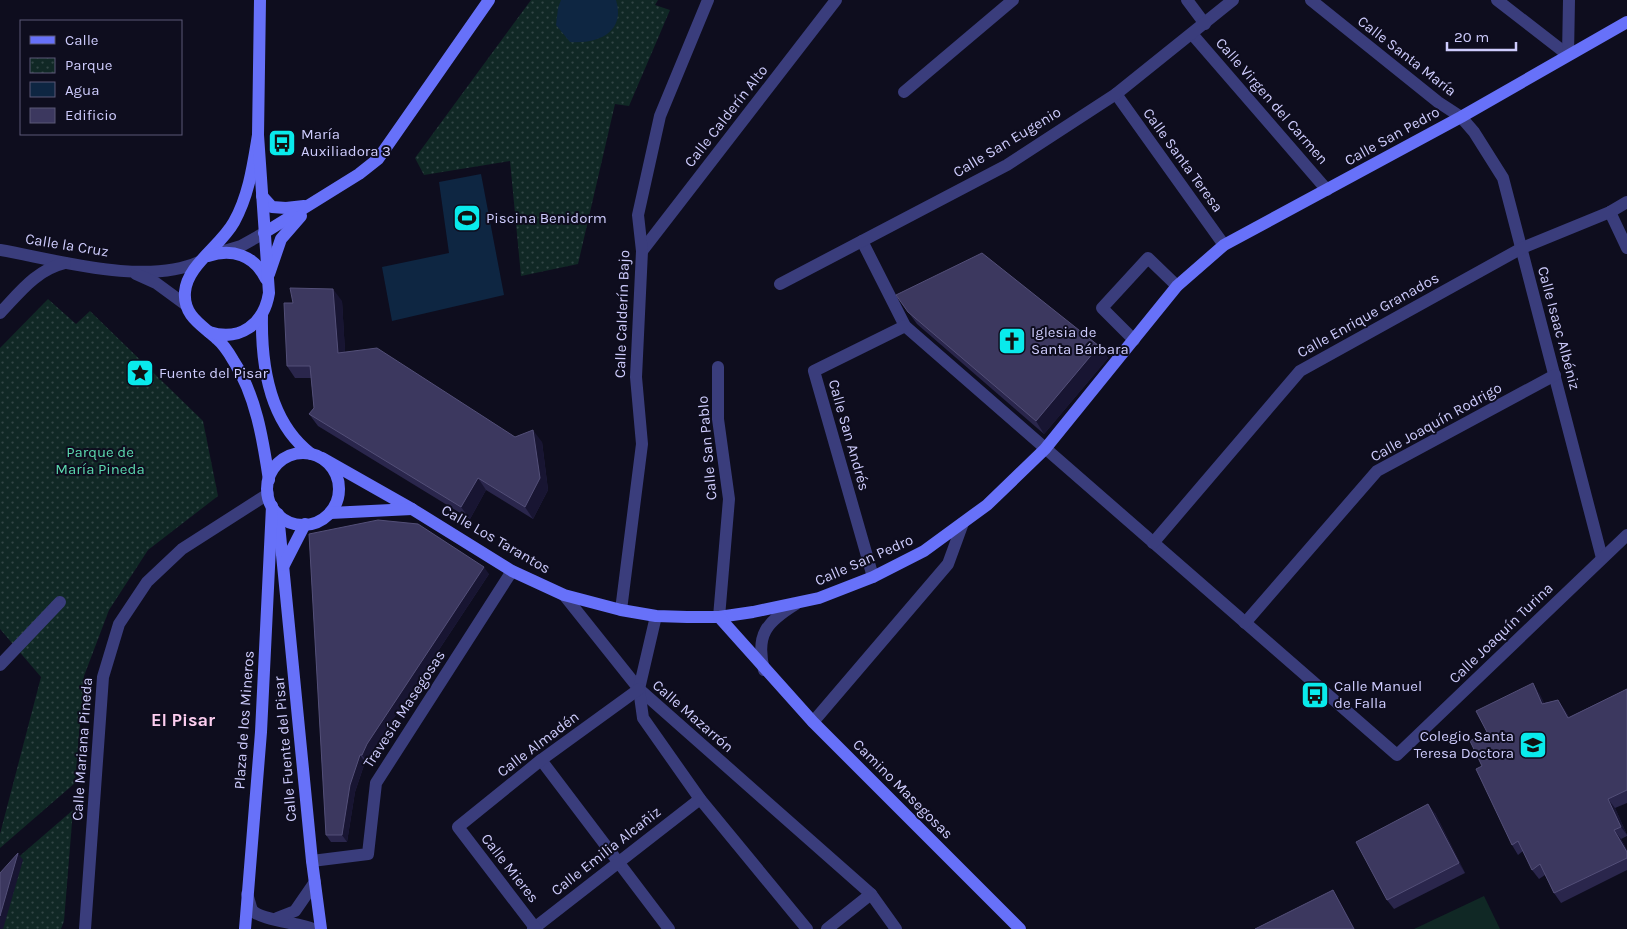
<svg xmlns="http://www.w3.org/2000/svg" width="1627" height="929" viewBox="0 0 1627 929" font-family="Karla,sans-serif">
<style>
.green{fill:#102825}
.park{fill:url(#park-dots)}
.water{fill:#0e2642}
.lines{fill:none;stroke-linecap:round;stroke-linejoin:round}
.street{stroke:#3a3d7c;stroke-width:12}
.secondary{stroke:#6771f9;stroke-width:12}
.wall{fill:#2a264c}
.shaded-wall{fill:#181532}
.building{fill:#3c385f;stroke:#534f78}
.labels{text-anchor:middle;stroke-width:4;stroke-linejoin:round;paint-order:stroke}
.street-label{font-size:15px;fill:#ceccfd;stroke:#0e0d1e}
.poi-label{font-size:15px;fill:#ceccfd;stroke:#0e0d1e;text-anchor:start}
.park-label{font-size:15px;fill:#5cd9af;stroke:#0e0d1e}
.quarter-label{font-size:18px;font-weight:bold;fill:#fdcef0;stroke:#0e0d1e}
</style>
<defs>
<pattern id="park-dots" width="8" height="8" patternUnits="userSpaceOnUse" patternTransform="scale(1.25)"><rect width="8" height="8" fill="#102825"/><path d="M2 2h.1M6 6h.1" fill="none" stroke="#324646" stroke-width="1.8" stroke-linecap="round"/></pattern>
</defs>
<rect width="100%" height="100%" fill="#0e0d1e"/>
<polygon class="green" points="1484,896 1500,929 1414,929"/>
<g class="park">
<polygon points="531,0 658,0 655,5 670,10 629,106 615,104 578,264 521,276 510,161 424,175 415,158"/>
<polygon points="48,299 76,324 90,311 203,421 218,496 148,550 109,610 84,676 75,783 0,848 0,834 41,677 0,629 0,348"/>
<polygon points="73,810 64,921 61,929 3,929 0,873"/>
</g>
<g class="water">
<path d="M561 0H616C626 33 597 44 570 42L556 25 558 8Z"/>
<polygon points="481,174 504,295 392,321 382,267 449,253 439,182"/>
</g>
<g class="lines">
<g class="street">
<polyline points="1187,0 1205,24"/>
<polyline points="1311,0 1438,102 1461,117 1474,132 1503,178 1602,558"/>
<polyline points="1497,0 1568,55"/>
<polyline points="1192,34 1327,190"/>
<polyline points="1568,55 1569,0"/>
<polyline points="904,92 1013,0"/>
<polyline points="1116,94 1224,245"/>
<polyline points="1610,212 1627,248"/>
<polyline points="862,241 905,326 1397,755 1627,535"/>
<path d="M0 250C57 260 145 286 199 262"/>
<polyline points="642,251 836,0"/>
<polyline points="221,252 241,246 264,233"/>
<polyline points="136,274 156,283 186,305"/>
<polyline points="780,284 1007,165 1116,94 1233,0"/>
<path d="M0 313C20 292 36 270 65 263"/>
<polyline points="1134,340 1102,308 1148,258 1177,286"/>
<polyline points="718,367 718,419 729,499 719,617"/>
<polyline points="1153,543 1300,371 1522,248 1610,212 1627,202"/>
<polyline points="873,577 814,371 905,326"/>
<polyline points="564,595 639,689 871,894 896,929"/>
<polyline points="621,610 642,444 636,377 642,251 638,215 660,116 708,0"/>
<polyline points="656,616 639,689 643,718 700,799 807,929"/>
<polyline points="1245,623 1377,471 1555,375"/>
<polyline points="0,665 60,602"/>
<path d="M764 670C755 634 767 622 796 604"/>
<polyline points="813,722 948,564 963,523"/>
<polyline points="541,760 669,929"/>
<polyline points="312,861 368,854 376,783 512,571"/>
<path d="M247 894C249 899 250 905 252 910 259 920 299 923 313 929"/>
<polyline points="277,918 295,911 315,882"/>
<polyline points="85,929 103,677 119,624 147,582 182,549 268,494"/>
<polyline points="533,929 700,799"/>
<polyline points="536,929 458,827 541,760 639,689"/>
<polyline points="827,929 871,894"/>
</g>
<g class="secondary">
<path d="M258 135C253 165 249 195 234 222 220 247 187 265 185 292 183 316 202 325 217 339 224 345 229 353 233 360 256 395 263 440 269 480"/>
<polyline points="262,196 272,207 286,208 304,206"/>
<polyline points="264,233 359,174 378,159 489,0"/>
<path d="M208 256C232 248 254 255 266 279"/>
<polyline points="269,274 281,239 301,216"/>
<path d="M262 316C261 366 269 422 311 454"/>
<path d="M209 332C240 342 264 324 269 293L258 135 260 0"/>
<circle cx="303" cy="489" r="36"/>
<polyline points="322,458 412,509 512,571 564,595 621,610 656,616 687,617 719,617 753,612 819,598 873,577 924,551 987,505 1045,449 1177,286 1224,245 1461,117 1627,22"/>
<polyline points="330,513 412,509"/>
<polyline points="278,514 312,861 321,929"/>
<polyline points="284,565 305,524"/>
<polyline points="719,617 813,722 1020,929"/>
<polyline points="245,929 261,732 272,506"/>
</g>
</g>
<g class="wall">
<polygon points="896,295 1099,346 1108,358 1044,434 917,324"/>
<polygon points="342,301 345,352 515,437 542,442 548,490 533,519 486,490 470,519 318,426 309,414 314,408 311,378 295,378 287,366"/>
<polygon points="309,534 489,574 372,751 367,762 365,762 355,792 347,842 331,842 326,835"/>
<polygon points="1627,689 1627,803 1615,808 1627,835 1627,836 1621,839 1627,850 1627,870 1561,903 1554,893 1545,875 1539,879 1532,870 1523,851 1518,855 1512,845 1482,766 1487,732 1539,693 1544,703 1558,700 1569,717"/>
<polygon points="1435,813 1465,873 1394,909 1387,900"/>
</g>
<g class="shaded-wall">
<polygon points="333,289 342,301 346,366 338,353"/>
<polygon points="1099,346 1108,358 1044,434 1036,421"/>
<polygon points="533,430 542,442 548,490 533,519 525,507"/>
<polygon points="478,478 486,490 470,519 461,507"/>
<polygon points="484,567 489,574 372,751 367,762 362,755 367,744"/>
<polygon points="1533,683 1539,693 1549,713 1542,704"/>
<polygon points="1558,700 1565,710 1575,727 1568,718"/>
<polygon points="360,755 365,762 355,792 347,842 342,835 350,785"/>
<polygon points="1608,799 1615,808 1627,835 1621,827"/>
<polygon points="1428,804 1435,813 1465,873 1459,863"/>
<polygon points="1614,830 1621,839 1627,850 1627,852"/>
<polygon points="18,853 23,860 3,929 0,929 0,916"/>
<polygon points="1333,890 1339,900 1355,929 1354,929"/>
</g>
<g class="building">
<polygon points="982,253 1099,346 1036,421 908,312 896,295"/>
<polygon points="290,288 333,289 338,353 377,348 515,437 533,430 540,478 525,507 478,478 461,507 309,414 314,408 310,366 287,366 284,303 293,303"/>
<polygon points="378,520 418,524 484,567 367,744 362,755 360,755 350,785 342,835 326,835 309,534"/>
<polygon points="1533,683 1542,704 1558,700 1568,718 1627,689 1627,790 1608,799 1621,827 1614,830 1627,852 1627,858 1554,893 1540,864 1532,870 1518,841 1512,845 1476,769 1482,766 1470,741 1487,732 1476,711"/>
<polygon points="1428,804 1459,863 1387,900 1356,842"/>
<polygon points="18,853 0,916 0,873"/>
<polygon points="1333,890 1354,929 1255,929"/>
</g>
<defs>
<g id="bus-square" transform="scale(1.4375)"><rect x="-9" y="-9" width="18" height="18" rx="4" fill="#09eaec" stroke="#0e0d1e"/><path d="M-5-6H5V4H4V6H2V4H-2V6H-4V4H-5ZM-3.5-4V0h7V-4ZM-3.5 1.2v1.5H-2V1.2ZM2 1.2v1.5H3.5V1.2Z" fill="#111"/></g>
<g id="stadium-square" transform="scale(1.4375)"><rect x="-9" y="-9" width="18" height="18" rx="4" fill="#09eaec" stroke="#0e0d1e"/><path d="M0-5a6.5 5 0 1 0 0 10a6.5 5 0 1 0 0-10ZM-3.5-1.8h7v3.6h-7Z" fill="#111"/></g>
<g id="church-square" transform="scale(1.4375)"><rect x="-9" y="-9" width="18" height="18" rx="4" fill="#09eaec" stroke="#0e0d1e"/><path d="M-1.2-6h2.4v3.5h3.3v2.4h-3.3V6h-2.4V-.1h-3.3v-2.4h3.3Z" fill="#111"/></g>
<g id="sight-square" transform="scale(1.4375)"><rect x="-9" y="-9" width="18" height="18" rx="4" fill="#09eaec" stroke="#0e0d1e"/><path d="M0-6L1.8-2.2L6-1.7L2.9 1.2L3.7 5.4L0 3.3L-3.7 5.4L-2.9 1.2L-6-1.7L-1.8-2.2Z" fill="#111"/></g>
<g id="school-square" transform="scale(1.4375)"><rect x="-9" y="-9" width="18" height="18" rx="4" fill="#09eaec" stroke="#0e0d1e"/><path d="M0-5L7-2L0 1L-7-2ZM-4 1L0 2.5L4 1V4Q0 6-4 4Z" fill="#111"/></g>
</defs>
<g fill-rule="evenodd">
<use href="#bus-square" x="282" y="143"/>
<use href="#stadium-square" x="467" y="218"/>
<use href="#church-square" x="1012" y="341"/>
<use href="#sight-square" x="140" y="373"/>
<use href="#bus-square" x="1315" y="695"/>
<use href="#school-square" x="1533" y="745"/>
</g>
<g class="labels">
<g class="street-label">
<text transform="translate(1407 56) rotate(38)" y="5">Calle Santa María</text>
<text transform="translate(1272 101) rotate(49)" y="5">Calle Virgen del Carmen</text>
<text transform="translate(726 116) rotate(-52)" y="5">Calle Calderín Alto</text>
<text transform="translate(1392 136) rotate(-29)" y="5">Calle San Pedro</text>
<text transform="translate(1007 142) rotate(-31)" y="5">Calle San Eugenio</text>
<text transform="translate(1183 160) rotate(54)" y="5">Calle Santa Teresa</text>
<text transform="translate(67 245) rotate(9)" y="5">Calle la Cruz</text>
<text transform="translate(622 314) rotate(-88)" y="5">Calle Calderín Bajo</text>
<text transform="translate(1368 315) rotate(-29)" y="5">Calle Enrique Granados</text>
<text transform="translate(1559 328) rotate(75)" y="5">Calle Isaac Albéniz</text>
<text transform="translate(1436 422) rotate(-29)" y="5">Calle Joaquín Rodrigo</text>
<text transform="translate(849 435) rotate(74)" y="5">Calle San Andrés</text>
<text transform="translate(707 448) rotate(-95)" y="5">Calle San Pablo</text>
<text transform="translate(496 539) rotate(30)" y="5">Calle Los Tarantos</text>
<text transform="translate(864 560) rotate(-24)" y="5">Calle San Pedro</text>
<text transform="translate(1501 633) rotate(-44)" y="5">Calle Joaquín Turina</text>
<text transform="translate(404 709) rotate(-57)" y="5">Travesía Masegosas</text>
<text transform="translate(693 716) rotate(41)" y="5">Calle Mazarrón</text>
<text transform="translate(244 720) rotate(-86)" y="5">Plaza de los Mineros</text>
<text transform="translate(538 744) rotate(-37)" y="5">Calle Almadén</text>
<text transform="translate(82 749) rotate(-86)" y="5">Calle Mariana Pineda</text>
<text transform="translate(285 749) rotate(-95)" y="5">Calle Fuente del Pisar</text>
<text transform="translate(903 789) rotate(45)" y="5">Camino Masegosas</text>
<text transform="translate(606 851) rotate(-38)" y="5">Calle Emilia Alcañiz</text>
<text transform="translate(510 868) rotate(52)" y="5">Calle Mieres</text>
</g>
<g class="poi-label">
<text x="301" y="139">María<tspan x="301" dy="17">Auxiliadora 3</tspan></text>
<text x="486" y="223">Piscina Benidorm</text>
<text x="1031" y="337">Iglesia de<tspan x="1031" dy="17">Santa Bárbara</tspan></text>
<text x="159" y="378">Fuente del Pisar</text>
<text x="1334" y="691">Calle Manuel<tspan x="1334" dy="17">de Falla</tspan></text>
<text x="1514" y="741" text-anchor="end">Colegio Santa<tspan x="1514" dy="17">Teresa Doctora</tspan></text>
</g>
<g class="park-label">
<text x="100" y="457">Parque de<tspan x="100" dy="17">María Pineda</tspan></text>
</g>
<g class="quarter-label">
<text x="183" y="726">El Pisar</text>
</g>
</g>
<rect x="20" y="20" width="162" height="115" fill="#0e0d1e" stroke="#5b5977"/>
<rect x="30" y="36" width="25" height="8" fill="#6771f9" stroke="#5b5977"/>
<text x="65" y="45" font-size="15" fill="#ceccfd">Calle</text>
<rect x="30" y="58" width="25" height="15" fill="url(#park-dots)" stroke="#5b5977"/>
<text x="65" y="70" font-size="15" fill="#ceccfd">Parque</text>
<rect x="30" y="82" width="25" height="15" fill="#0e2642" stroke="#5b5977"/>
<text x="65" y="95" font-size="15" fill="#ceccfd">Agua</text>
<rect x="30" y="108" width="25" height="15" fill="#3c385f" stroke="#5b5977"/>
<text x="65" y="120" font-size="15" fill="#ceccfd">Edificio</text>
<path d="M1447 42v8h69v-8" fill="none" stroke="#ceccfd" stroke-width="2.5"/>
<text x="1454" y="42" font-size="15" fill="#ceccfd" stroke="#0e0d1e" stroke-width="4" paint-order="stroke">20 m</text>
</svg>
